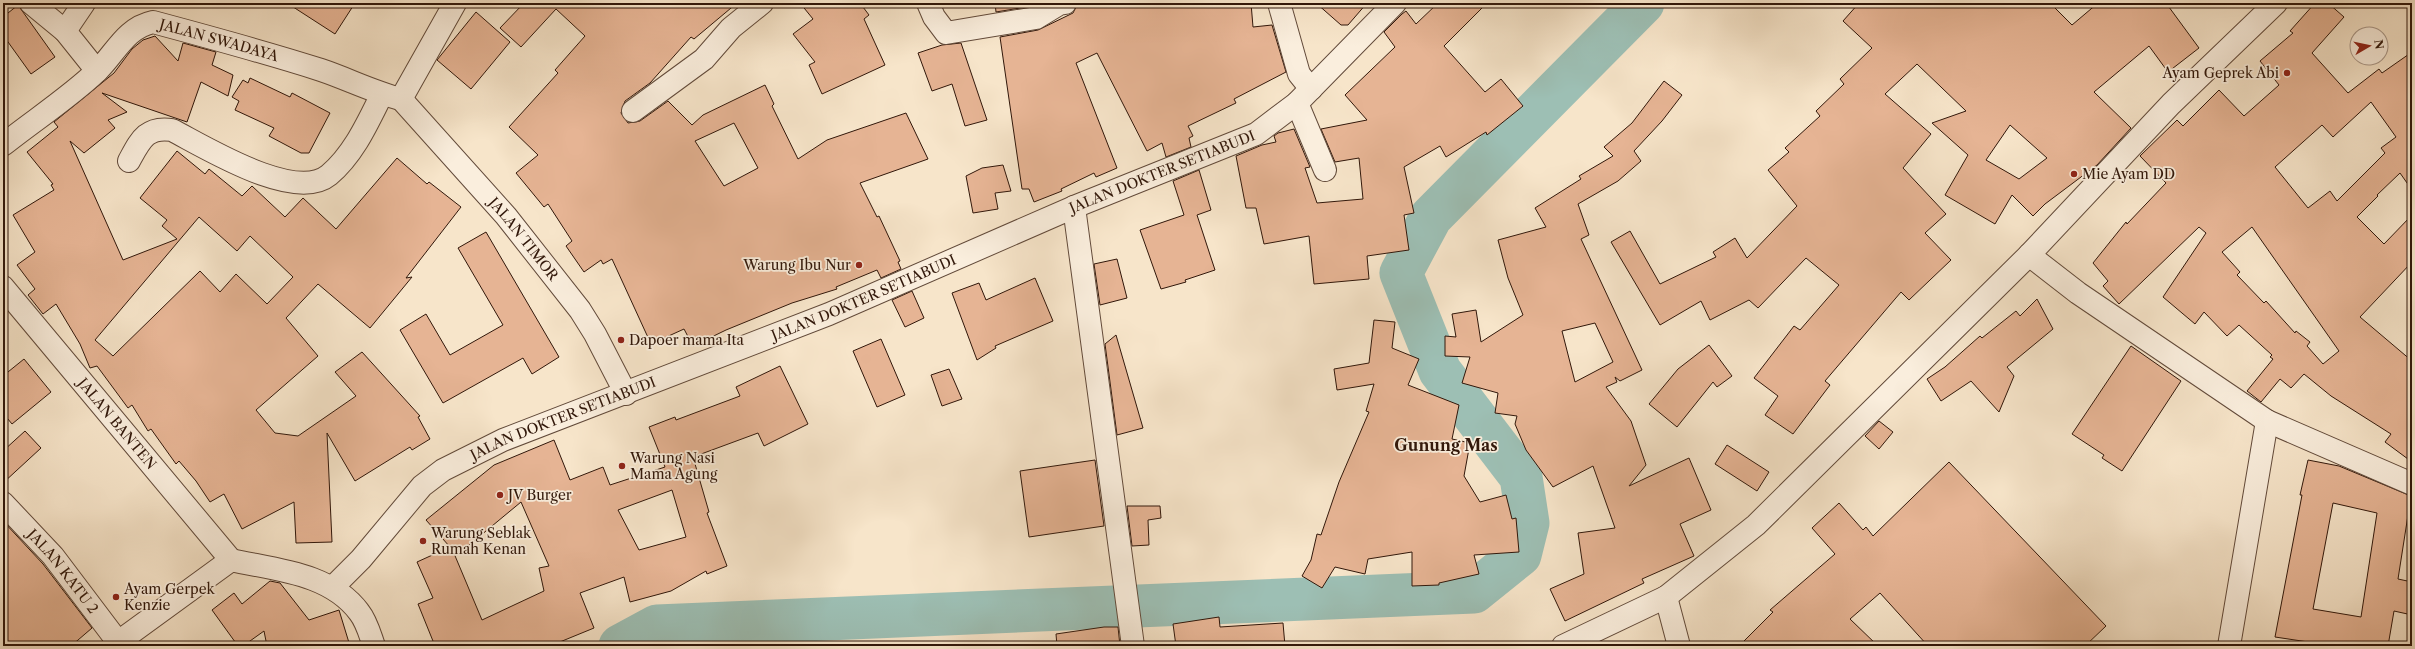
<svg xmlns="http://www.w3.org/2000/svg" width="2415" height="649" viewBox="0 0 2415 649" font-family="'Libre Caslon Text',serif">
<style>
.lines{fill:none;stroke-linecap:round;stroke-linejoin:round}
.river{stroke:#9dbfb4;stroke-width:43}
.building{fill:#e6b494;stroke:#31170a;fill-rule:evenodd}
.minor-casing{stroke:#624a3a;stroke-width:24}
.minor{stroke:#faeedd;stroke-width:22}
.poi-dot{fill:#8f2418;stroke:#faeedd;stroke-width:1.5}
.labels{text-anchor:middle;stroke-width:3.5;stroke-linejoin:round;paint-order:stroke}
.street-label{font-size:14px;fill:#31170a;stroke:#faeedd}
.poi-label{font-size:14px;fill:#31170a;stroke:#faeedd;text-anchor:start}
.quarter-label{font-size:16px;font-weight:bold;fill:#31170a;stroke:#faeedd}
</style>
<rect width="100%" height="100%" fill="#f7e5ca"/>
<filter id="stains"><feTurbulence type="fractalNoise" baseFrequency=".005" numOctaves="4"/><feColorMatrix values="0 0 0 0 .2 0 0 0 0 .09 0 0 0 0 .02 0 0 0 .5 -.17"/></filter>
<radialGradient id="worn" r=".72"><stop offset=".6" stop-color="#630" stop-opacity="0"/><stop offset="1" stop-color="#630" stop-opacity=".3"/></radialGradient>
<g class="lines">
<polyline class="river" points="620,646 657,626 1474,592 1520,555 1528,523 1521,477 1440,371 1401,273 1431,217 1643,3"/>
</g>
<g class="building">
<polygon points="287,3 355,3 335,34"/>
<path d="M524 3H737L694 39 691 37 650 83 625 101 621 113 628 123 640 121 668 101 692 125 703 115 765 85 774 104 772 106 798 159 827 140 906 113 928 159 860 183 877 217 879 216 900 261 898 262 901 269 881 278 877 270 836 287 837 289 792 303 726 330 693 346 684 329 651 344 612 259 603 264 601 260 584 272 566 246 572 241 548 204 544 207 516 173 538 155 509 127 558 73 555 70 585 36 556 9 521 47 500 28ZM734 123 758 168 724 186 695 141Z"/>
<polygon points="800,3 860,3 869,15 864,19 885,65 822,94 809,65 815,62 793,34 813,19"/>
<polygon points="995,3 1037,3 1032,6 996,12"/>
<polygon points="1095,3 1251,3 1253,27 1272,25 1286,72 1234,99 1236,103 1188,126 1193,136 1189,138 1191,147 1166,157 1162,143 1147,151 1097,53 1076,63 1117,168 1096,177 1094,173 1061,189 1062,191 1034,202 1029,189 1022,189 1000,37 1038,30 1073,13 1077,5"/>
<polygon points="1316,3 1367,3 1348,25 1341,25"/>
<polygon points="1438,3 1487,3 1444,46 1485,92 1501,79 1523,106 1487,135 1486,132 1446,157 1440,146 1404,167 1414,213 1404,215 1409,250 1367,256 1369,279 1314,284 1309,236 1264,244 1256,208 1246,208 1236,156 1262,145 1276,142 1274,136 1278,133 1294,129 1310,167 1305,168 1317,203 1363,199 1359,158 1335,162 1321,129 1367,120 1345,95 1395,47 1384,32 1402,14 1406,11 1416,24"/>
<path d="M1859 3H2050L2072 25 2098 3H2166L2199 48 2168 72 2149 46 2094 92 2131 128 2097 165 2045 204 2033 216 2012 195 1995 224 1945 195 1968 155 1932 123 1966 111 1917 64 1885 94 1931 134 1903 168 1946 214 1925 233 1951 260 1909 300 1901 292 1825 381 1830 385 1793 434 1765 415 1778 396 1754 378 1794 326 1800 330 1839 285 1806 258 1758 308 1749 300 1710 320 1701 301 1660 325 1611 242 1630 231 1660 284 1716 257 1713 252 1735 238 1747 258 1797 206 1768 170 1789 152 1785 148 1820 116 1816 111 1844 84 1840 79 1872 48 1843 21ZM2010 125 2047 158 2019 179 1986 160Z"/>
<path d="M2315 3H2328L2344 17 2312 53 2348 93 2379 69 2382 73 2412 52V190L2400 173 2377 195 2378 196 2357 217 2384 244 2412 215V262L2360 317 2412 361V462L2385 442 2391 434 2331 396 2304 374 2291 388 2280 379 2261 402 2247 391 2273 359 2270 357 2272 355 2239 325 2227 336 2204 312 2195 324 2163 297 2206 233 2199 227 2119 304 2103 286 2108 281 2093 263 2126 222 2127 224 2166 183 2140 156 2177 120 2183 126 2219 90 2244 116 2279 85 2260 61 2293 33 2290 31ZM2371 102 2396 137 2381 148 2385 153 2337 201 2330 191 2308 208 2275 167 2322 125 2333 137ZM2252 227 2339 351 2323 364 2307 346 2310 342 2296 331 2295 333 2266 301 2264 303 2237 275 2240 272 2222 252Z"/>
<polygon points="18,5 55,57 31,74 3,35 3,17"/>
<polygon points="476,12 510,42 471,89 437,60"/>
<path d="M155 36 178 61 183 43 216 52 212 65 233 75 228 96 201 82 187 122 102 93 127 112 108 120 115 128 84 153 70 141 123 260 177 239 162 226 167 220 140 198 177 151 205 174 209 169 242 196 252 186 285 217 303 198 336 229 397 158 427 184 429 182 461 207 406 278 412 277 370 328 318 284 286 318 318 356 256 410 275 433 298 436 356 396 335 372 362 352 420 416 418 417 430 439 412 450 410 447 355 481 327 433 332 542 296 543 294 502 242 529 224 494 210 502 196 481 179 461 176 464 151 429 148 431 132 405 128 408 97 366 90 368 80 344 56 304 43 314 28 295 35 289 17 265 35 252 13 215 54 190 51 185 53 184 27 152 58 127 54 122 114 73 132 49 143 40ZM199 217 237 251 250 236 293 277 267 304 236 274 220 292 200 271 113 356 95 340Z"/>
<polygon points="961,43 987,120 965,126 952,84 932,91 918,53 942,45"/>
<polygon points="250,78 290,97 292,93 330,113 309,153 301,153 269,136 274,128 235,110 239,101 232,97 243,80 248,83"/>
<path d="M1664 81 1682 95 1662 121 1634 151 1641 161 1618 181 1578 204 1589 235 1581 239 1642 370 1620 381 1615 377 1617 382 1606 387 1631 421 1646 465 1629 486 1689 458 1711 510 1680 524 1694 556 1642 579 1644 583 1565 621 1550 589 1584 574 1578 533 1615 528 1593 466 1553 487 1526 450 1515 424 1517 416 1495 413 1498 393 1462 383 1470 357 1445 356V336L1456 337 1452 314 1476 310 1481 342 1523 315 1508 278 1498 240 1546 227 1535 208 1581 179 1579 176 1613 156 1604 147 1632 123ZM1595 323 1613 362 1575 382 1562 331Z"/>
<polygon points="1003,165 1011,191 995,193 998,209 973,213 966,176 982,168"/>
<polygon points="1199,170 1211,210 1197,215 1215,270 1185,280 1186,282 1161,289 1140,230 1184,215 1173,181"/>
<polygon points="486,232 559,357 532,374 523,358 443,403 400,330 426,314 450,355 503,325 458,248"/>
<polygon points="1117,259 1127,298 1100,305 1094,264"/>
<polygon points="1035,278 1053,321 995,346 996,348 977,360 952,293 979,283 986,300"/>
<polygon points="912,291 924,318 905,327 892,300"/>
<polygon points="2037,299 2053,329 2007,367 2014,376 1999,412 1971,381 1941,401 1927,379 1945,367 1980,336 1982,338 2016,311 2020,316"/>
<polygon points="1374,320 1395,322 1392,348 1419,359 1408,385 1459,405 1452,439 1470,443 1464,476 1480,502 1506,495 1512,519 1516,518 1519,552 1474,555 1479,574 1439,583 1439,585 1412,586 1412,552 1368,559 1365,574 1335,567 1322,588 1302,576 1311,560 1317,534 1321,535 1339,482 1369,412 1366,411 1374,384 1337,390 1334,369 1369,363"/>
<polygon points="1116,335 1143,428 1117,435 1105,344"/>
<polygon points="881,339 905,395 877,407 853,351"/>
<polygon points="1709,345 1732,376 1717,387 1713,382 1677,427 1649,404 1678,369"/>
<polygon points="2131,346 2181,381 2122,471 2102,458 2104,455 2072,434"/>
<polygon points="24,359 51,392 12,424 3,413 3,376"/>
<path d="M780 366 808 424 764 446 758 433 693 457 709 512 707 513 727 566 707 574 706 571 671 591 630 602 624 577 580 593 594 628 550 646H435L418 604 433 598 417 562 450 547 426 520 494 465 554 440 570 480 603 467 610 485 665 467 649 427 675 417 676 420 740 396 736 387ZM672 490 686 537 639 550 618 510ZM521 502 549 566 539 568 544 591 482 620 453 551 457 555Z"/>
<polygon points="949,369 962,399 942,406 931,375"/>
<polygon points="1879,421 1893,432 1879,449 1865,436"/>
<polygon points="25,431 41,448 3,483 3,451"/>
<polygon points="1727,445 1769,472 1757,491 1715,464"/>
<polygon points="1095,460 1104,526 1029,537 1020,471"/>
<path d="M2308 460 2339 466 2411 496 2398 579 2412 582V615L2394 611 2388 646H2335L2275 637 2302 495H2300ZM2333 503 2377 513 2361 617 2313 609Z"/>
<polygon points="1949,462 2106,626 2085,646 1928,646 1880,593 1850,619 1878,646 1739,646 1773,612 1770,610 1835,554 1812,528 1839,503 1863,530 1866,527 1873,536"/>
<polygon points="1127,506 1160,506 1161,518 1148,520 1149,545 1132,546"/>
<polygon points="3,521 43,564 92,628 71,646 3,646"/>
<polygon points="270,581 280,583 309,620 339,610 350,646 267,646 264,631 243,646 238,646 212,610 234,593 242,604"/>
<polygon points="1219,617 1220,627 1283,623 1285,646 1176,646 1173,624"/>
<polygon points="1104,627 1118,627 1120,646 1057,646 1056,634"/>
</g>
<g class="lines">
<g class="minor-casing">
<g id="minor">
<polyline points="31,3 65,31 97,71"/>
<polyline points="928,3 934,17 946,33 1036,18 1059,4 1065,3"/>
<polyline points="1279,3 1299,74 1311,89"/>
<polyline points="65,31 84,3"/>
<path id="s1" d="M401 99 506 216 580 310 595 334 626 394"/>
<polyline points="401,99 455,3"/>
<polyline points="1297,103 1325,170"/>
<polyline points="633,111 704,59 731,28 762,3"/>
<path id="s2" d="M3 145C33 121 70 97 97 71 115 54 125 28 153 22 209 37 265 52 321 70 348 79 373 92 401 99"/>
<path d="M129 161C140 141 146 126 172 130 205 147 295 203 329 175 354 154 368 122 382 94"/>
<polyline points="1074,207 1133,646"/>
<polyline points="2029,255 2078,293 2267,421 2229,646"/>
<path id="s3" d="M3 287 231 560"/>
<polyline points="2267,421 2412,484"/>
<path id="s4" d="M3 503 53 556 118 642"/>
<path id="s5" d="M333 587 361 559 422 486 443 470 503 440 829 314 1074 207 1256 134 1297 103 1395 3"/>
<polyline points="1666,597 1679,646"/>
<path d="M113 646 231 560C276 570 330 573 359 612 367 622 370 635 374 646"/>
<polyline points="1563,646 1666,597 1756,525 2029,255 2171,104 2276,3"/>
</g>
</g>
<use href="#minor" class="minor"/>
</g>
<g class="poi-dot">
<circle cx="2287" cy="73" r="4"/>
<circle cx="2074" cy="174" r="4"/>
<circle cx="859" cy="265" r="4"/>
<circle cx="621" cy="340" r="4"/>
<circle cx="622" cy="466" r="4"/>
<circle cx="500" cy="495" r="4"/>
<circle cx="423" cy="541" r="4"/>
<circle cx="116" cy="597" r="4"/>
</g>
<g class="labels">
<g class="street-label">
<text dy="5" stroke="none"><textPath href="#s2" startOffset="264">JALAN SWADAYA</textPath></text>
<text dy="5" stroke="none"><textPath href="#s5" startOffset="940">JALAN DOKTER SETIABUDI</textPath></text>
<text dy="5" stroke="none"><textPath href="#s1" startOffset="186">JALAN TIMOR</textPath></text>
<text dy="5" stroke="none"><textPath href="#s5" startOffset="616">JALAN DOKTER SETIABUDI</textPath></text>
<text dy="5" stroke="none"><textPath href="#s5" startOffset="292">JALAN DOKTER SETIABUDI</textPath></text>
<text dy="5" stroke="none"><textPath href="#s3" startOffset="178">JALAN BANTEN</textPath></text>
<text dy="5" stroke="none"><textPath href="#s4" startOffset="91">JALAN KATU 2</textPath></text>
</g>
<g class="poi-label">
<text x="2279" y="78" text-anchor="end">Ayam Geprek Abi</text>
<text x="2082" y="179">Mie Ayam DD</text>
<text x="851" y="270" text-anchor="end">Warung Ibu Nur</text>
<text x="629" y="345">Dapoer mama Ita</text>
<text x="630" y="463">Warung Nasi<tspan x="630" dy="16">Mama Agung</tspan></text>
<text x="508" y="500">JV Burger</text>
<text x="431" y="538">Warung Seblak<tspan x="431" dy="16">Rumah Kenan</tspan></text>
<text x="124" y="594">Ayam Gerpek<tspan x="124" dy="16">Kenzie</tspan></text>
</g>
<g class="quarter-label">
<text x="1446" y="451">Gunung Mas</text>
</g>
</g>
<rect width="2415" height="649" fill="none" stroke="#f7e5ca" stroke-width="16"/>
<rect x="4" y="4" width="2407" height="641" fill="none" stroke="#31170a" stroke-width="2"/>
<rect x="8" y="8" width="2399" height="633" fill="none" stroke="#31170a"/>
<g transform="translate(2369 46) rotate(81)"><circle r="19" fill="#faeedd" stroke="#aa9889"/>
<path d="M0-3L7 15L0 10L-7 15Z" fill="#8f2418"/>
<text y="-6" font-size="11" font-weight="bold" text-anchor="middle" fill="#31170a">N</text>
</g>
<rect width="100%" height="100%" filter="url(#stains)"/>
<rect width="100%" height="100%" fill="url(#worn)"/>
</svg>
